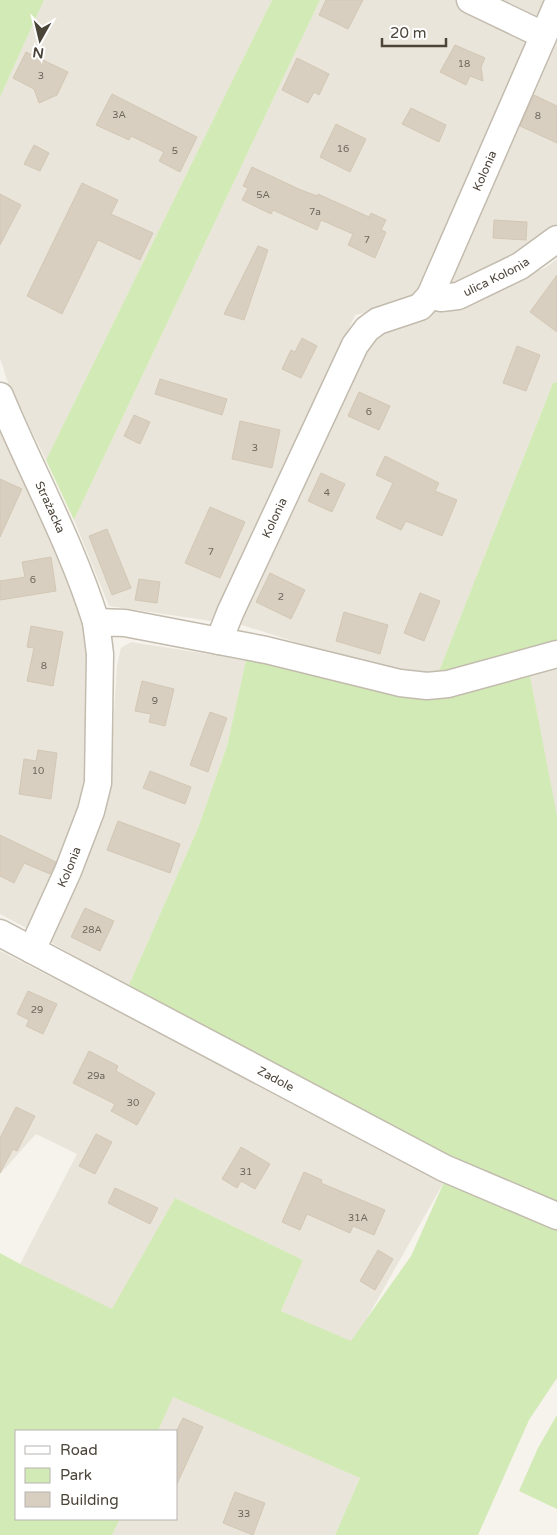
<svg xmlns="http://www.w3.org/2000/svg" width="557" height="1535" viewBox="0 0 557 1535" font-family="'Varela Round',sans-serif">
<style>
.residential{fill:#eae5da}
.green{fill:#d2eab5}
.building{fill:#d8cfc1;stroke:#d3c7b4}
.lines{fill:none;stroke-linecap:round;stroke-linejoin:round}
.street-casing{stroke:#c2bbae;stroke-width:29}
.street{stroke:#fff;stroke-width:26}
.labels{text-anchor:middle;stroke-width:4;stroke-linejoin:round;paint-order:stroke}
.number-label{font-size:10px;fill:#6e675b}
.street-label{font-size:12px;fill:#4b4439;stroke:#fff}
</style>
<rect width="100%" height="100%" fill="#f6f3ec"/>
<g class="residential">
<polygon points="44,0 272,0 46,460 9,386 0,358 0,97"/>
<polygon points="320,0 456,0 533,40 429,298 355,315 218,622 109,606 74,520"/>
<polygon points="504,0 550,0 541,18"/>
<polygon points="557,42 557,234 449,287"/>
<polygon points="557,259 557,382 553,383 437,676 345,658 239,624 372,333 545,268"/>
<polygon points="0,427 92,623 94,793 30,930 0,914"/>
<polygon points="131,642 246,660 227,746 198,828 128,987 50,942 109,796 117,665 121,648"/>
<polygon points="557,664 557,816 556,817 529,671"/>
<polygon points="0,951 402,1156 445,1180 353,1343 281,1311 303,1260 175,1198 112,1310 20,1264 77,1154 36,1134 0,1174"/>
<polygon points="173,1396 360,1478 335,1535 112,1535 120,1519 176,1519 176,1431 158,1431"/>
</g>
<g class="green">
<polygon points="0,0 44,0 0,97"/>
<polygon points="272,0 320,0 74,520 46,460"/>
<polygon points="557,382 557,642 437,676 553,383"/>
<polygon points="246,660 397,690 529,671 557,816 557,1205 445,1158 128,987 198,828 227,746"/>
<polygon points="445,1180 557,1229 557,1378 529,1420 478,1535 335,1535 360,1478 173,1397 158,1431 16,1431 16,1519 120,1519 112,1535 0,1535 0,1253 20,1264 112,1309 175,1198 303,1260 281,1311 351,1341 411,1256"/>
<polygon points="557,1415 557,1509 519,1491 538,1448"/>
</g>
<g class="building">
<polygon points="326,0 363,0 348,29 319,15"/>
<polygon points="455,45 485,58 481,67 483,81 470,76 466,85 440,72"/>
<polygon points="26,52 68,72 57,95 39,103 34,89 13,78"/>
<polygon points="297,58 329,74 319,95 314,92 308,103 282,90"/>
<polygon points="112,94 197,137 180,172 159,161 164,152 131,136 129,140 96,125"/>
<polygon points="534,95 557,106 557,143 520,126"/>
<polygon points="411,108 446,125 439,142 402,124"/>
<polygon points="336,124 366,139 350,172 320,157"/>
<polygon points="34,145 49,153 40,171 24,164"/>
<polygon points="252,167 301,190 317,196 318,194 369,217 371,213 386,220 381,230 386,232 375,258 348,245 353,234 321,220 317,230 273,210 271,214 242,200 248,188 243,186"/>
<polygon points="82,183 118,200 111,214 153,233 140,260 98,240 62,314 27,296"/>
<polygon points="0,194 21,205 0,245"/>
<polygon points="494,220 527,222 526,240 493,238"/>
<polygon points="258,246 268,250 244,320 224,314"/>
<polygon points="557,275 557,332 530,312"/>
<polygon points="302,338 317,346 301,378 282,369 291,350 295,352"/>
<polygon points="517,346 540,355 526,391 503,383"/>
<polygon points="160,379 227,399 222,415 155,394"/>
<polygon points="359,392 390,406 379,430 348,416"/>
<polygon points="134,415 150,422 140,444 124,436"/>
<polygon points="240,421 280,430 272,468 232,459"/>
<polygon points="385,456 439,483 435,491 457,500 442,536 406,521 401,530 376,518 393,483 376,475"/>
<polygon points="321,473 345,484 332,512 308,501"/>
<polygon points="0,479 22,489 0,537"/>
<polygon points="210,507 245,522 220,578 185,563"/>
<polygon points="107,529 131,588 112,595 89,536"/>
<polygon points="51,557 56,591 0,600 0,581 25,577 22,562"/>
<polygon points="270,573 305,590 291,619 256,602"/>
<polygon points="139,579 160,582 157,603 135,600"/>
<polygon points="420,593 440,601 424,641 404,633"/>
<polygon points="344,612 388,625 380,654 336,641"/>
<polygon points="31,626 63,632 53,686 27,681 34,648 27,647"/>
<polygon points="142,681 174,689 165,726 149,722 151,714 135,711"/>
<polygon points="210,712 227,718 208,772 190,765"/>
<polygon points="38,750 57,753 51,799 19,794 24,759 36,761"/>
<polygon points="150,771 191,787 185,804 143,788"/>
<polygon points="118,821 180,844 170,873 107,850"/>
<polygon points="0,835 56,862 50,874 24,863 14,883 0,876"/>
<polygon points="85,908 114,921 100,951 71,937"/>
<polygon points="28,991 57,1004 43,1034 26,1026 29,1020 17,1014"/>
<polygon points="89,1051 118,1066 116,1071 155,1093 137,1125 111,1111 115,1104 73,1083"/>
<polygon points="16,1107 35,1116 17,1151 13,1149 0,1173 0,1138"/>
<polygon points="96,1134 112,1142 95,1174 79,1166"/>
<polygon points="241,1147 270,1164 255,1189 241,1181 237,1188 222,1179"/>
<polygon points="304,1172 322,1180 321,1183 385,1210 374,1235 353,1226 350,1233 307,1214 300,1230 282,1222"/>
<polygon points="115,1188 158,1208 150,1224 108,1203"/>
<polygon points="378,1250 393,1259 375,1290 360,1281"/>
<polygon points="183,1418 203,1427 176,1486 176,1432"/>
<polygon points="235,1492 265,1503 253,1535 223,1523"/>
</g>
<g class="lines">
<g class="street-casing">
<g id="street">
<polyline points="470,0 543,35"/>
<path id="s1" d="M430 296 441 298 458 296 520 266 557 239"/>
<path id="s2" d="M0 396C31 471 72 544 96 622"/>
<polyline points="219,641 266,650 400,683 427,686 448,684 557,654"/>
<path id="s3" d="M0 933 444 1168 557 1216"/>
<path id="s4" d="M32 950 68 871 91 811 98 783 100 654 96 622 125 623 219 641 230 613 355 345 367 329 378 321 420 307 430 296 557 5"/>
</g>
</g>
<use href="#street" class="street"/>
</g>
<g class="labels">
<g class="number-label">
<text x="464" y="67">18</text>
<text x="41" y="79">3</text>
<text x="119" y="118">3A</text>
<text x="538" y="119">8</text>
<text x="343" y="152">16</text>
<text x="175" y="154">5</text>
<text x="263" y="198">5A</text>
<text x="315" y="215">7a</text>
<text x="367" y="243">7</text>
<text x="369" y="415">6</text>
<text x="255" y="451">3</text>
<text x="327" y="496">4</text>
<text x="211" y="555">7</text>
<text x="33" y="583">6</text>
<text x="281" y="600">2</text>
<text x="44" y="669">8</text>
<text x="155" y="704">9</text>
<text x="38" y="774">10</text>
<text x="92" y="933">28A</text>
<text x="37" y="1013">29</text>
<text x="96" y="1079">29a</text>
<text x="133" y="1106">30</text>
<text x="246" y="1175">31</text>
<text x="358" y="1221">31A</text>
<text x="244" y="1517">33</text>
</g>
<g class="street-label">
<text dy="4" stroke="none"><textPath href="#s4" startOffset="1021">Kolonia</textPath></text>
<text dy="4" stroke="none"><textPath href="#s1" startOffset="71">ulica Kolonia</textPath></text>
<text dy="4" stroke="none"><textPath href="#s2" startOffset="122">Strażacka</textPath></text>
<text dy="4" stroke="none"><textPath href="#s4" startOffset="601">Kolonia</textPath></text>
<text dy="4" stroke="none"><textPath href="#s4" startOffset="91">Kolonia</textPath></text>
<text dy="4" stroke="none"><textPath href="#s3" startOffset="312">Zadole</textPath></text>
</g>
</g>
<rect x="15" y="1430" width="162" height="90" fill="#ffffff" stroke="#b7b4b0"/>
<rect x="25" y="1446" width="25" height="8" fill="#ffffff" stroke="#b7b4b0"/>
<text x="60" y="1455" font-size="15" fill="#4b4439">Road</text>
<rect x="25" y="1468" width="25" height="15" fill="#d2eab5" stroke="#b7b4b0"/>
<text x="60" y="1480" font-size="15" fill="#4b4439">Park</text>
<rect x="25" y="1492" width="25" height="15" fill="#d8cfc1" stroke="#b7b4b0"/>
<text x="60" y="1505" font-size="15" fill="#4b4439">Building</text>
<g transform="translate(40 40) rotate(188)" stroke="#ffffff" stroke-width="4" paint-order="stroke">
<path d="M0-4L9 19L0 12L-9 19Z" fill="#4b4439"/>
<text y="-8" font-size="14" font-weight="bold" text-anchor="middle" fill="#4b4439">N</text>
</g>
<path d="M382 38v8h64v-8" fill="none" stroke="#4b4439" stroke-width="2.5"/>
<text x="390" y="38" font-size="15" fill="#4b4439" stroke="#ffffff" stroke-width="4" paint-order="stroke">20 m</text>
</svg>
